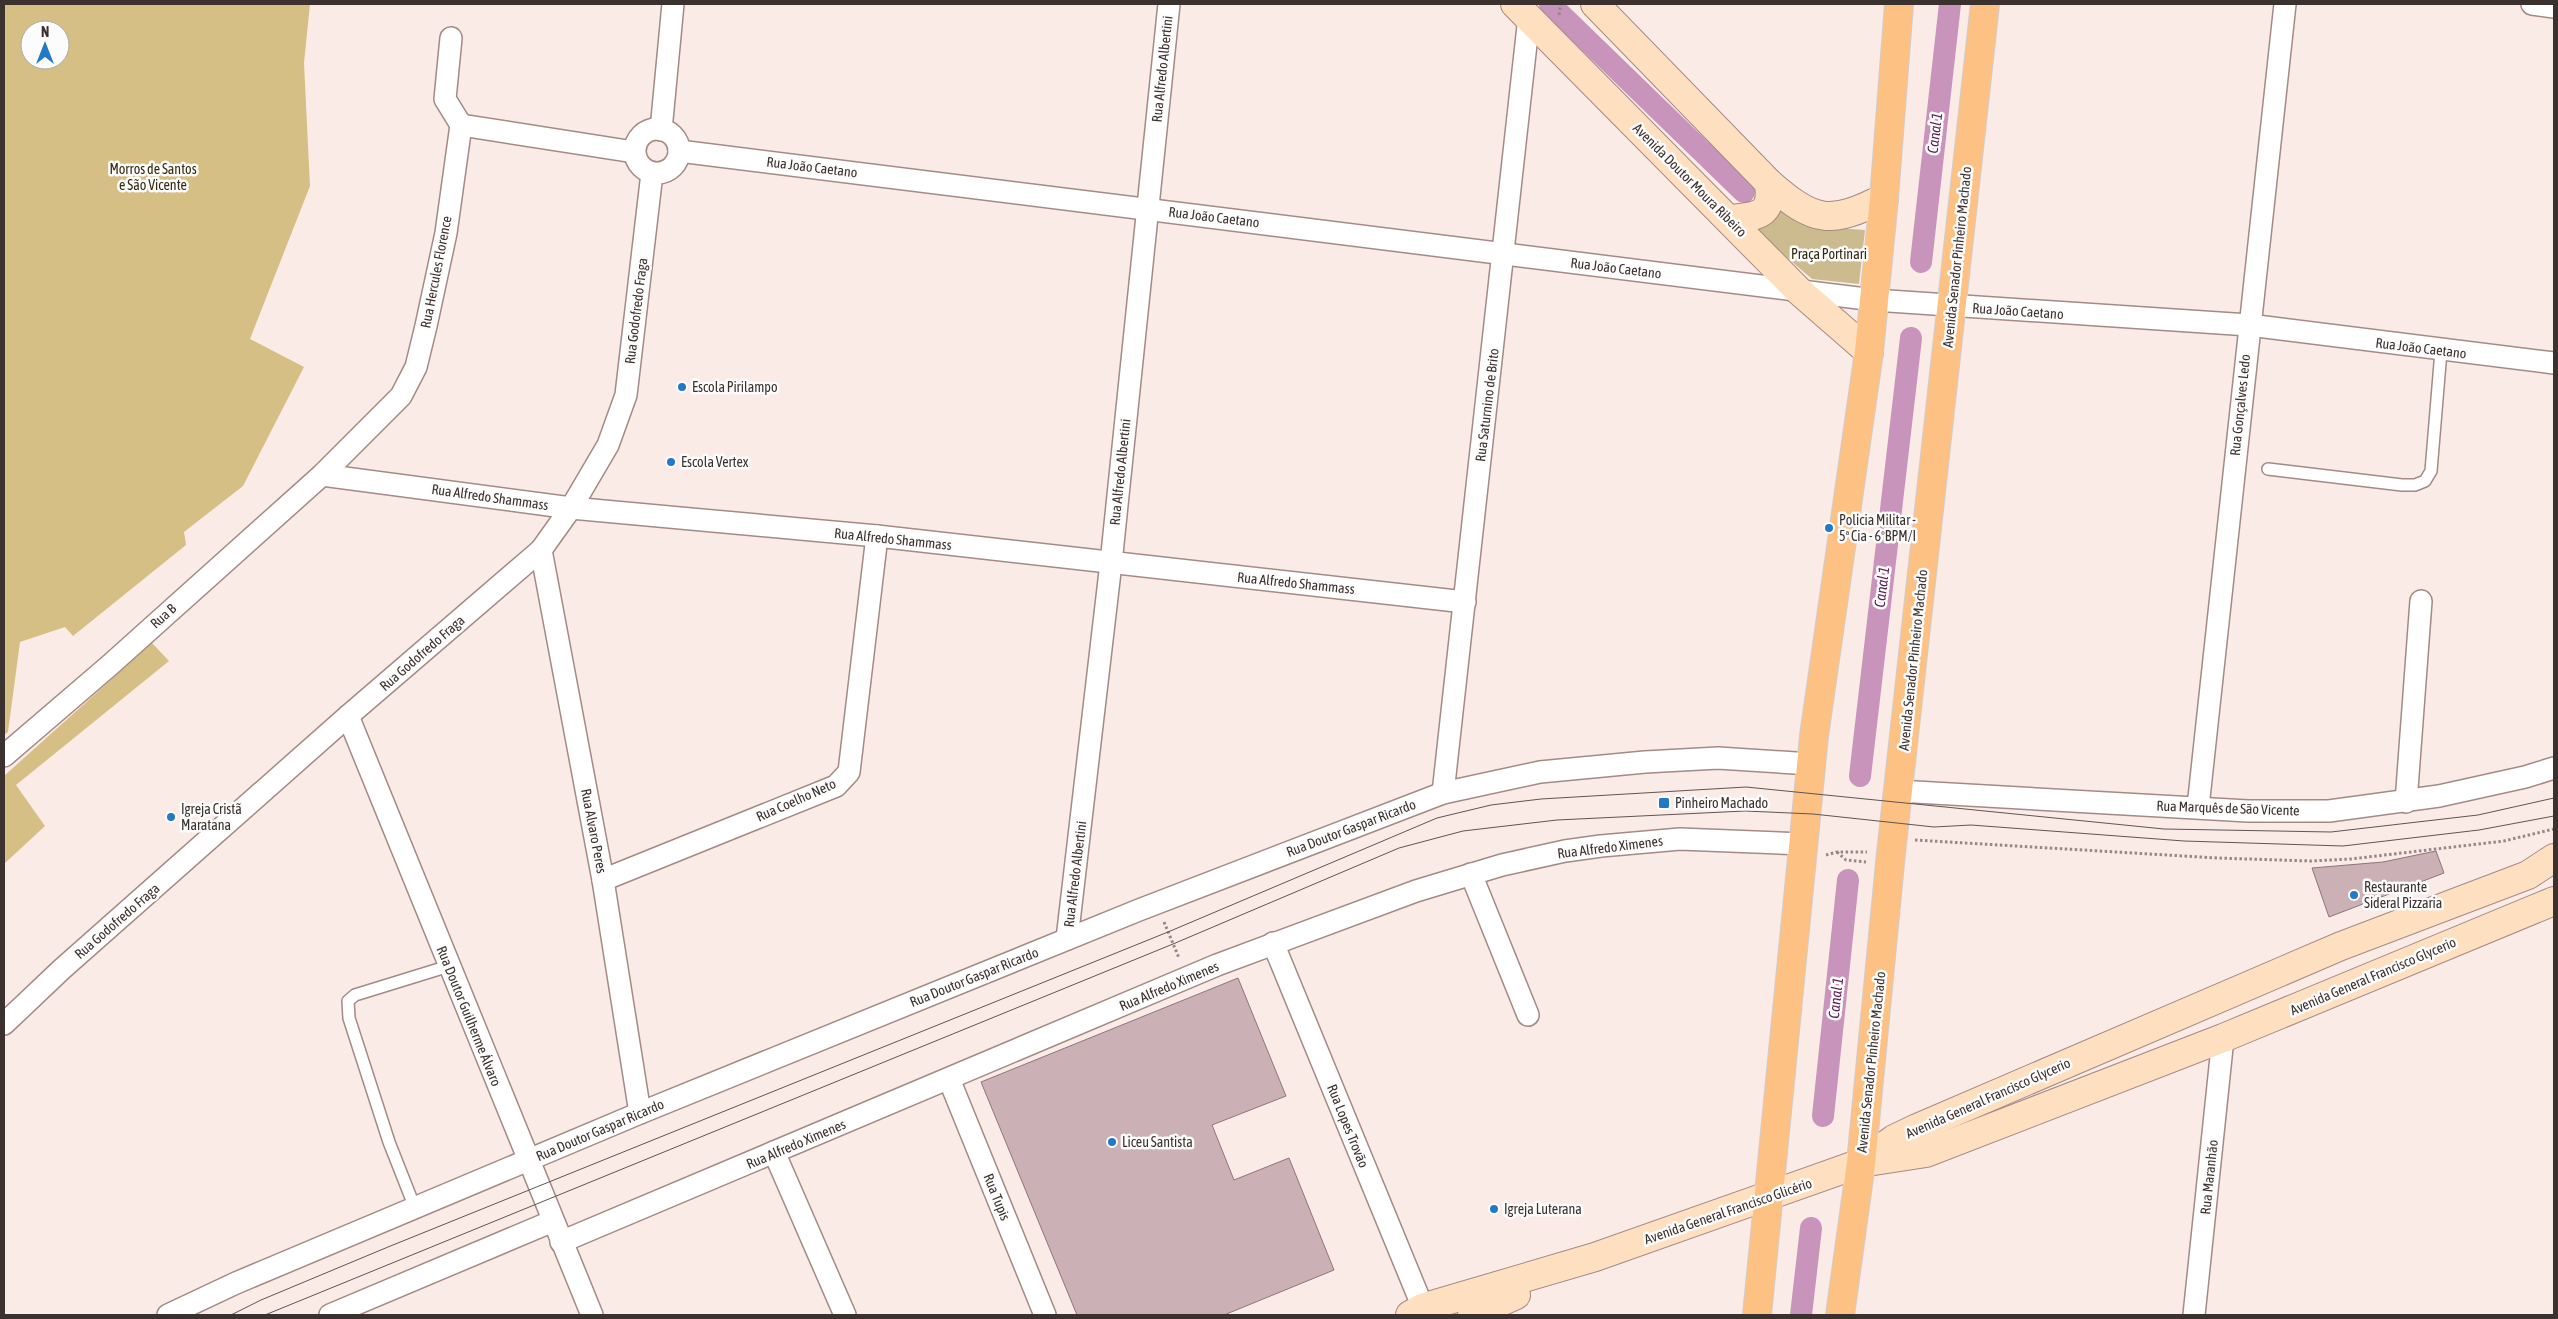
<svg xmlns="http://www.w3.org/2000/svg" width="2558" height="1319" viewBox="0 0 2558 1319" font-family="'Asap Condensed',sans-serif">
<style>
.green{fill:#ccbb8f}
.forest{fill:#d6bf84;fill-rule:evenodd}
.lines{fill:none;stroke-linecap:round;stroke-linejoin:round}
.canal{stroke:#c894bb;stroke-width:22}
.building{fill:#cbb0b6;stroke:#8e757b}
.lane-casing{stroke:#a38a85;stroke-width:14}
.street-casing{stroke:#a38a85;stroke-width:24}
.secondary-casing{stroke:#a38a85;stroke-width:30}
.primary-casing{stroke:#d0cecd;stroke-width:30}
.path{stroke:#968985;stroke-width:3;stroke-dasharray:2.5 2.5;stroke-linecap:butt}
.lane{stroke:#fff;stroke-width:11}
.street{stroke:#fff;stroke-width:21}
.secondary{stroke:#fee0c1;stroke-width:28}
.primary{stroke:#fcc183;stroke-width:28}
.tram{stroke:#605551;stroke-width:1}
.poi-dot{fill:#2279c6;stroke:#fcfcfc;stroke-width:2}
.labels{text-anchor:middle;stroke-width:5;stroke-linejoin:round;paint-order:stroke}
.street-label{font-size:14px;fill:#3b312e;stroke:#fcfcfc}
.park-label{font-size:14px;fill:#342a0f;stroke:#fcfcfc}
.poi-label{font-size:14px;fill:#3b312e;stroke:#fcfcfc;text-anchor:start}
.water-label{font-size:15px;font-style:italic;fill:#5a1d4f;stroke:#fcfcfc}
</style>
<rect width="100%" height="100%" fill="#fbebe7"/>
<polygon class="green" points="1777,207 1823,227 1865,230 1859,284 1812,279 1756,231"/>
<g class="forest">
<path d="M4 4H310L304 63 310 186 250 339 304 367 243 486 184 532 186 545 73 636 65 627 20 642 8 732 4 735ZM30 30H60V60H30Z"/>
<polygon points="152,643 169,661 16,785 45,826 4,864 4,776"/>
</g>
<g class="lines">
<g class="canal">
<polyline points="1550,4 1744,192"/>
<polyline points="1921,262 1950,4"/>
<polyline points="1860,776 1911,338"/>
<polyline points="1823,1116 1848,880"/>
<polyline points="1801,1315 1811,1228"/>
</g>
</g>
<g class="building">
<polygon points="2436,851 2444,873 2329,917 2312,868 2383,862"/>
<polygon points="1238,978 1286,1096 1212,1125 1234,1180 1289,1158 1334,1270 1224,1315 1077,1315 981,1082"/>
</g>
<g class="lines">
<g class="lane-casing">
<g id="lane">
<polyline points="2268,469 2402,485 2415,485 2425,481 2431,471 2441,351"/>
<polyline points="415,1208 389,1142 349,1018 348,1001 355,995 449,966"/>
</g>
</g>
<g class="street-casing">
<g id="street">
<polyline points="2532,4 2554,7"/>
<polyline points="461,125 634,152"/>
<circle cx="657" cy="151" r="22"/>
<polyline points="661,130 673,4"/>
<polyline points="679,151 1874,300 2249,325 2554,363"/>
<polyline points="322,475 571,508 877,536 1465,602"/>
<polyline points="541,550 603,880 640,1113"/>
<polyline points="348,716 592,1315"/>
<polyline points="4,756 110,665 322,475 401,396 416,367 426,326 446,233 461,125 445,99 451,38"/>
<polyline points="1898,791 2248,811 2329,811 2439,796 2525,777 2554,768"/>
<polyline points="1443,793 1529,17"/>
<polyline points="2406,802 2421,601"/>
<polyline points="2198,807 2285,4"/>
<polyline points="1471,874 1528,1015"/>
<polyline points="603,880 836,786 849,772 877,536"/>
<polyline points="1067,939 1111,563 1169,4"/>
<polyline points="1273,943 1426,1315"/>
<polyline points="4,1024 62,969 348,716 541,550 571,508 608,445 626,395 652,173"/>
<polyline points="949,1079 1045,1315"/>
<polyline points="774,1152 845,1315"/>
<polyline points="561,1242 1217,965 1416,891 1502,865 1565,851 1601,846 1680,839 1804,844"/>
<polyline points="168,1315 236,1283 640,1113 1139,910 1443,793 1540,772 1645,762 1718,758 1811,764"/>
<polyline points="330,1315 553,1221"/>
<polyline points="2194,1315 2223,1038"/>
</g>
</g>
<g class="secondary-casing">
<g id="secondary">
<polyline points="1515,4 1799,291 1869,352"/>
<path d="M1595 4 1769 183C1815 223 1830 225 1884 198"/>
<path d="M1730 219C1758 216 1773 216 1769 183"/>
<polyline points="1862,1162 1894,1139 1917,1128 2341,946 2528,875 2554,858"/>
<polyline points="1410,1315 1422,1308 1595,1257 1861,1163 1926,1153 2223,1038 2554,901"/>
<polyline points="1472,1315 1516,1295"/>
</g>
</g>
<g class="primary-casing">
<g id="primary">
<polyline points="1757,1315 1814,736 1869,352 1884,198 1899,4"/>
<polyline points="1840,1315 1861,1163 1891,853 1985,4"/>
</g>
</g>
<g class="path">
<polyline points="1559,15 1561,4"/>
<polyline points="1915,840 2217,858 2311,861 2351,859 2504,841 2554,829"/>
<polyline points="1837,852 1846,860 1866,862"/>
<polyline points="1826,855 1837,852 1867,852"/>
<polyline points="1164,922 1179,958"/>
</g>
<use href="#lane" class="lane"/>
<use href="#street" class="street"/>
<use href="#secondary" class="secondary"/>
<use href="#primary" class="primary"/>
<g class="tram">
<polyline points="231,1315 261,1300 388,1247 1168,932 1437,818 1491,805 1541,799 1746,787 2164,829 2331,832 2478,815 2554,798"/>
<polyline points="265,1315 1173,944 1399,848 1463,831 1557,820 1745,811 1813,814 1934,827 1971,825 2184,841 2343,846 2479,830 2554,816"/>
</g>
</g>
<g class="poi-dot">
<circle cx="682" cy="387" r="5"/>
<circle cx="671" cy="462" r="5"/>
<circle cx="1829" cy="528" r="5"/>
<rect x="1658" y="797" width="12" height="12" rx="2.5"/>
<circle cx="171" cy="817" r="5"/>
<circle cx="2354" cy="895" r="5"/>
<circle cx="1112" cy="1142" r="5"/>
<circle cx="1494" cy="1209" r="5"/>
</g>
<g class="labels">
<g class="street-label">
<text transform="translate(1162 69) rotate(-84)" y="5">Rua Alfredo Albertini</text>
<text transform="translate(812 167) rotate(7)" y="5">Rua João Caetano</text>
<text transform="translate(1690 180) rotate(45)" y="5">Avenida Doutor Moura Ribeiro</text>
<text transform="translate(1214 217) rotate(7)" y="5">Rua João Caetano</text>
<text transform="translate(1957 257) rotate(-84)" y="5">Avenida Senador Pinheiro Machado</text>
<text transform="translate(1616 268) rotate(7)" y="5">Rua João Caetano</text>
<text transform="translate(436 272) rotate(-79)" y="5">Rua Hercules Florence</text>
<text transform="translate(636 311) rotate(-83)" y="5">Rua Godofredo Fraga</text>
<text transform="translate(2018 311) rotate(4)" y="5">Rua João Caetano</text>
<text transform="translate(2421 348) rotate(7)" y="5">Rua João Caetano</text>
<text transform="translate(1487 405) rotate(-83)" y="5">Rua Saturnino de Brito</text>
<text transform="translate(2240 405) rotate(-84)" y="5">Rua Gonçalves Ledo</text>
<text transform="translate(1120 472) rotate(-84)" y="5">Rua Alfredo Albertini</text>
<text transform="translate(490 497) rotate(8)" y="5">Rua Alfredo Shammass</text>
<text transform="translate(893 539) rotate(6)" y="5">Rua Alfredo Shammass</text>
<text transform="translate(1296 583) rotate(6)" y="5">Rua Alfredo Shammass</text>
<text transform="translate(163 616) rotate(-42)" y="5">Rua B</text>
<text transform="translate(422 653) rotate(-41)" y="5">Rua Godofredo Fraga</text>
<text transform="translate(1913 660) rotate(-84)" y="5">Avenida Senador Pinheiro Machado</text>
<text transform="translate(796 800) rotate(-24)" y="5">Rua Coelho Neto</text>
<text transform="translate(2228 808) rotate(2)" y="5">Rua Marquês de São Vicente</text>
<text transform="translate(1351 828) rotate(-21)" y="5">Rua Doutor Gaspar Ricardo</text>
<text transform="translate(594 831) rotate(79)" y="5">Rua Alvaro Peres</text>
<text transform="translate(1610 847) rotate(-7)" y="5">Rua Alfredo Ximenes</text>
<text transform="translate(1075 874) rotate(-83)" y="5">Rua Alfredo Albertini</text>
<text transform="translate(117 921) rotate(-41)" y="5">Rua Godofredo Fraga</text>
<text transform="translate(2373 976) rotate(-23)" y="5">Avenida General Francisco Glycerio</text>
<text transform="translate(974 977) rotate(-22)" y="5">Rua Doutor Gaspar Ricardo</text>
<text transform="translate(1169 986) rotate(-23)" y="5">Rua Alfredo Ximenes</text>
<text transform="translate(469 1016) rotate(68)" y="5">Rua Doutor Guilherme Álvaro</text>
<text transform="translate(1871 1062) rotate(-84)" y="5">Avenida Senador Pinheiro Machado</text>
<text transform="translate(1988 1098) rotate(-24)" y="5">Avenida General Francisco Glycerio</text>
<text transform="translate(1348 1126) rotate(68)" y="5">Rua Lopes Trovão</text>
<text transform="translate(600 1130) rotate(-23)" y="5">Rua Doutor Gaspar Ricardo</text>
<text transform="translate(796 1144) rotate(-23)" y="5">Rua Alfredo Ximenes</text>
<text transform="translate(2209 1177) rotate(-84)" y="5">Rua Maranhão</text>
<text transform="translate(997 1197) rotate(68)" y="5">Rua Tupis</text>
<text transform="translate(1728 1211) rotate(-19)" y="5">Avenida General Francisco Glicério</text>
</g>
<g class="park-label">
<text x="153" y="174">Morros de Santos<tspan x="153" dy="16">e São Vicente</tspan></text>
<text x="1829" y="259">Praça Portinari</text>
</g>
<g class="poi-label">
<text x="692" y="392">Escola Pirilampo</text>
<text x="681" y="467">Escola Vertex</text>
<text x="1839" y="525">Policia Militar -<tspan x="1839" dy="16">5ª Cia - 6ºBPM/I</tspan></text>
<text x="1675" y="808">Pinheiro Machado</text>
<text x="181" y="814">Igreja Cristã<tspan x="181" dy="16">Maratana</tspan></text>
<text x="2364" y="892">Restaurante<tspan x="2364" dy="16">Sideral Pizzaria</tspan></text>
<text x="1122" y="1147">Liceu Santista</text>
<text x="1504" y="1214">Igreja Luterana</text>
</g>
<g class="water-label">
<text transform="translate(1935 133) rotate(-83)" y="5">Canal 1</text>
<text transform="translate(1882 587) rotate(-83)" y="5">Canal 1</text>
<text transform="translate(1836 998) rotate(-84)" y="5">Canal 1</text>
</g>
</g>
<rect width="2558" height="1319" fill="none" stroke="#3b312e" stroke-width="10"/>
<g transform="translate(45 45)"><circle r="24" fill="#fcfcfc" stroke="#afabaa"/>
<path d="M0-4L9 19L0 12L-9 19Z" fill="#2279c6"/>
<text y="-8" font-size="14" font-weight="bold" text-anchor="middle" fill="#3b312e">N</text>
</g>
</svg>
